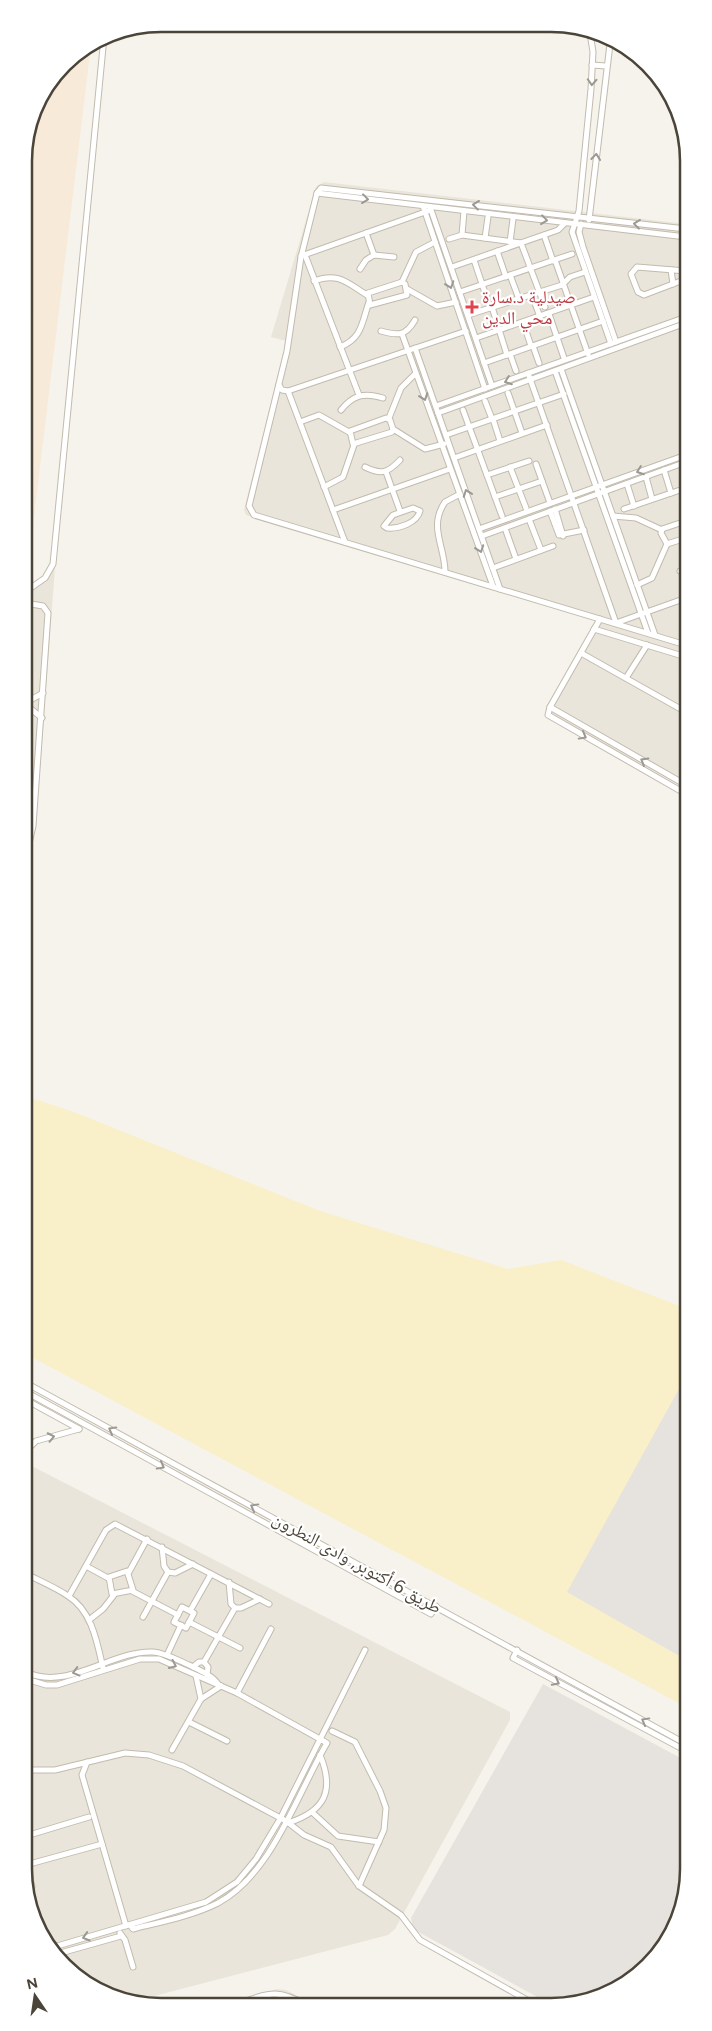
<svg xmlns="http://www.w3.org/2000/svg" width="712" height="2031" viewBox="0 0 712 2031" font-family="Figtree,'Noto Naskh Arabic',sans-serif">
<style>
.residential{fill:#eae5da}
.commercial{fill:#f7ead8}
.industrial{fill:#e6e2dd}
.sand{fill:#f9efc9}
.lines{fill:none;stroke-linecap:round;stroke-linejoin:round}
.minor-casing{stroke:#c2bbae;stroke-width:7}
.minor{stroke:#fff;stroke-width:5}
.oneway{stroke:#9c9892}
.health-dot{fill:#e0444e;stroke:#fff;stroke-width:2}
.labels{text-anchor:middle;stroke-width:4.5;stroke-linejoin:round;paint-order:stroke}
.health-label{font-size:18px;fill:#be3a42;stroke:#fff;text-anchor:start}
.street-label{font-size:18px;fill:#4b4439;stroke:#fff}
.rim{fill:none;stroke:#4b4439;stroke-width:2.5}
</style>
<rect width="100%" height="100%" fill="#f6f3ec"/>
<g class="residential">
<polygon points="324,182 686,224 686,789 546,711 598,619 246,515 244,510 286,341 271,337 316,187"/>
<polygon points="55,567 36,827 25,868 25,591"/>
<polygon points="26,1463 510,1712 510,1720 395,1929 388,1935 131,2002 64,1967 26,1896"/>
<polygon points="277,1989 286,1990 315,2005 220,2005"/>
</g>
<polygon class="commercial" points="91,45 25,591 24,153 38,101 71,58"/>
<g class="industrial">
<polygon points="687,1374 688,1661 566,1592"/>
<polygon points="543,1684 688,1762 688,1878 678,1922 654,1960 619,1989 577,2005 552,2005 413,1929 411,1918"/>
</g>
<polygon class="sand" points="25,1096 74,1112 320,1211 508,1269 561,1260 687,1309 687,1374 567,1592 688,1661 688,1708 26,1354"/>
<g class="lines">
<g class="minor-casing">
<g id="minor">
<polyline points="590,33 593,52 591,89 579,211 572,232 611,344"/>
<polyline points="592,65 606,66"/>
<polyline points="317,193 686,237"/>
<polyline points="423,206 485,389"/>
<polyline points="430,207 492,386"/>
<polyline points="589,220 610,44"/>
<polyline points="581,224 579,232 583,247 616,342"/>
<polyline points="686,229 321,188 317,193 301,257 287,351 249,506 254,515 686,645"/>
<polyline points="366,233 374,255"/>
<polyline points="462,235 464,211"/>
<polyline points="544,235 553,261"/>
<polyline points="485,238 488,217"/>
<polyline points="449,239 462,235 521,243 545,307"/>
<polyline points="510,242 513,219"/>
<polyline points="497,251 506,277"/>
<polyline points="305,255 359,395"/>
<polyline points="301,256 428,211"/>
<polyline points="474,260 490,308"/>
<polyline points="555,260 588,354"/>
<polyline points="452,267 558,230 565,223"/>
<polyline points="360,269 366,260 374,255 394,257"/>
<polyline points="671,270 673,284"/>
<polyline points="686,271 637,267 631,274 638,292 644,295 686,279"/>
<polyline points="510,275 519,299"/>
<path d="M314 281C339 272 347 283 367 295"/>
<polygon points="402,282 405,284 407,295 370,305 368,293"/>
<polyline points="402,282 416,252 435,242"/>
<polyline points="407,289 437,306 456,302"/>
<polyline points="460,292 572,254"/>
<polyline points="532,295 540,317"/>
<polyline points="492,307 507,355"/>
<polyline points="549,314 564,358"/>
<polyline points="468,315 562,285 570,277 585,272"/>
<polyline points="523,322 531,346"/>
<path d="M381 331C398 336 406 336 415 320"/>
<polyline points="402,334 493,586"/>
<polyline points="476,338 594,297"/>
<polyline points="533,346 539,363"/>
<path d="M340 347C362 339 362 322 369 302"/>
<polyline points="415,348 500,589"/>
<polyline points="510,354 516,371"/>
<polyline points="484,363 603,321"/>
<polyline points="561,369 655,635"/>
<polyline points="555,371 648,633"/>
<polyline points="528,373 616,623 686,598"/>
<polyline points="279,385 282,390 288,391 466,331"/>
<polyline points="288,391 345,542"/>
<polyline points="508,393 522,433"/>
<polyline points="485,401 492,419"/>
<polyline points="436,406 686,317"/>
<path d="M341 410C353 395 364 392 383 398"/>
<polyline points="463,410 502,516"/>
<polyline points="438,413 686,323"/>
<polygon points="386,418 390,420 393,429 392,432 353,444 350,431"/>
<polyline points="389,418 401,388 416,373"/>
<polyline points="493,419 500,441"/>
<polyline points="300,422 319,415 349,432"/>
<polyline points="393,429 425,449 444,444"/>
<polyline points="446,435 564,394"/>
<polyline points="454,458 547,425"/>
<polyline points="684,463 686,471"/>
<polyline points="536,464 550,503"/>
<path d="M365 467C381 475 388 473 400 460"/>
<polyline points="510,467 526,508"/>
<polyline points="664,470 671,493"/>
<polyline points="386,472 400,511"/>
<polyline points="487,475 529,461"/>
<polyline points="646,477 652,499"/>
<polyline points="627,484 634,506"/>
<polyline points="324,487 343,477 354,445"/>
<polyline points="495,497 542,481"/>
<path d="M413 508 420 511C417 523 399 529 387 528L384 526 393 515Z"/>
<polyline points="555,509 563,536"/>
<polyline points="624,509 686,488"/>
<polyline points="333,510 450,469"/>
<polyline points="550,511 559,535 584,530"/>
<polyline points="613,516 636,518 662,530"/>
<polyline points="529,519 541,550"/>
<polyline points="686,521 662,529 661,533 667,544 686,538"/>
<polyline points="479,529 686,455"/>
<polyline points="506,531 516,559"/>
<polyline points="482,536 686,462"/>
<polyline points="493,568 553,546"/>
<polyline points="680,571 686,573"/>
<path d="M445 572C445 546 428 527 445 502L460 494"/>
<polyline points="637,585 652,578 667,544"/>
<polyline points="25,592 45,578 53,564 104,37"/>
<polyline points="25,603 43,606 48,613 33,826 25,861"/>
<polyline points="600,619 550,707 548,715 686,794"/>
<polyline points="594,629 686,657"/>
<polyline points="581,653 686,712"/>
<polyline points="626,678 647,645"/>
<polyline points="25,703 43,693"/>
<polyline points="25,704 42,718"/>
<polyline points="550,707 686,785"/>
<polyline points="26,1383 688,1745"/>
<polyline points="26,1392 431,1614 436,1606"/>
<polyline points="26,1400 79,1429"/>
<polyline points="26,1451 36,1441 79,1429"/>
<polyline points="162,1547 164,1566 168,1572 175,1573 193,1564"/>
<polyline points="86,1566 108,1578"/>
<polygon points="127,1571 133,1590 112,1594 109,1577"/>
<polyline points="129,1572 147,1539"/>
<path d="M26 1574C40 1581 55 1587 68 1596 92 1611 97 1642 103 1668"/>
<polyline points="229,1582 231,1604 235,1608 241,1608 260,1599"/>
<polyline points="132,1591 178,1615"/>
<polyline points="69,1596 106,1530 115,1524 269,1604"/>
<polygon points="182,1607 194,1613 186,1628 174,1622"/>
<polyline points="190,1611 211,1574"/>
<polyline points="143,1617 168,1572"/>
<polyline points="89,1620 103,1609 114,1595"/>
<polyline points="189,1622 240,1648"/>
<polyline points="517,1650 513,1658 688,1752"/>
<polyline points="167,1655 181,1625"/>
<polyline points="204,1662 235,1608"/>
<polyline points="193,1667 199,1662 204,1662 208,1667 207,1675"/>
<path d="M26 1672C67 1692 112 1650 153 1652 166 1653 177 1660 189 1665 199 1670 212 1675 218 1684"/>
<polyline points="196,1676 201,1699"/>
<path d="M26 1679 46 1685H57L140 1659H159L237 1693 327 1743C297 1794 272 1874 218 1903 192 1916 161 1922 133 1929L130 1925"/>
<polyline points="237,1693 271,1629"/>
<polyline points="189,1722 227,1741"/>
<polyline points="332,1731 355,1742 380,1791 386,1808 384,1830 359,1886"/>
<polyline points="172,1750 201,1699 221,1686"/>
<polyline points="87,1762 82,1775 126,1926"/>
<polyline points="26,1770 55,1770 125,1753 149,1755 183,1766 286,1821 304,1835 331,1847 359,1886 401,1915 420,1940 536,2005"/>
<polyline points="313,1813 338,1836 379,1842"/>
<path d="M288 1823C325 1811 335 1791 320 1755"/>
<polyline points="26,1836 89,1817"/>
<polyline points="26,1865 102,1844"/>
<polyline points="26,1871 29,1873 32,1887 30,1891 26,1892"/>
<polyline points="120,1933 125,1940 133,1967"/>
<polyline points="54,1947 206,1902 237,1882 256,1859 280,1819 365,1650"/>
<polyline points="57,1954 121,1936"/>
<path d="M234 2005C268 1994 274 1987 307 2005"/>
</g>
</g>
<use href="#minor" class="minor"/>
</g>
<defs><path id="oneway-chevron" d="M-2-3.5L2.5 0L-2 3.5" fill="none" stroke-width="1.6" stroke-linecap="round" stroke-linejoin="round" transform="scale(1.25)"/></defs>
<g class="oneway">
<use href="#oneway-chevron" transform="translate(592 82) rotate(93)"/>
<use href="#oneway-chevron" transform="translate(596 157) rotate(-84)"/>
<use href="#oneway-chevron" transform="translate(365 199) rotate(7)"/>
<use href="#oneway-chevron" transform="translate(476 205) rotate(-173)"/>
<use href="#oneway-chevron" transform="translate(544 220) rotate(7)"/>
<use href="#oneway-chevron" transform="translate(637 224) rotate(-173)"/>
<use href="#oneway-chevron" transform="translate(450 285) rotate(71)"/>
<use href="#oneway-chevron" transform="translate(508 381) rotate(160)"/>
<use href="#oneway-chevron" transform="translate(424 397) rotate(70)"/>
<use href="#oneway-chevron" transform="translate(640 471) rotate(160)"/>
<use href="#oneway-chevron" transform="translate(467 493) rotate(-110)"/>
<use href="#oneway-chevron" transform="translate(480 549) rotate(70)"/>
<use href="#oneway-chevron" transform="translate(583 736) rotate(29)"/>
<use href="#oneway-chevron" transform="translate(644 761) rotate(-150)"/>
<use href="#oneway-chevron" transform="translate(112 1430) rotate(-151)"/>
<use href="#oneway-chevron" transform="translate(51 1437) rotate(-12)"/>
<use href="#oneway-chevron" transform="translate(161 1466) rotate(29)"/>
<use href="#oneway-chevron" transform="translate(254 1507) rotate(-151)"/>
<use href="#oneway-chevron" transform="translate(173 1665) rotate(25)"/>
<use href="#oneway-chevron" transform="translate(76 1672) rotate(165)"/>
<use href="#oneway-chevron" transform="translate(556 1682) rotate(28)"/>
<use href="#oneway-chevron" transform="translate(645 1721) rotate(-151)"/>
<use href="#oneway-chevron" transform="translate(86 1937) rotate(164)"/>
</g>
<path class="health-dot" d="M469.5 299.5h5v5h5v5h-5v5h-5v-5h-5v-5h5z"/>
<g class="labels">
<g class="health-label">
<text x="482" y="303">صيدلية د.سارة<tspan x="482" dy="21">محي الدين</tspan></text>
</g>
<g class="street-label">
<text transform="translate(357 1563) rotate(29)" y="6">طريق 6 أكتوبر, وادى النطرون</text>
</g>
</g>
<path d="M0 0H712V2031H0ZM161 32H551A129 129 0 0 1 680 161V1869A129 129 0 0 1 551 1998H161A129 129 0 0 1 32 1869V161A129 129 0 0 1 161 32Z" fill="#fff" fill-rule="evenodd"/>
<path class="rim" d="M161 32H551A129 129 0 0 1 680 161V1869A129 129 0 0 1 551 1998H161A129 129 0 0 1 32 1869V161A129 129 0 0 1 161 32Z"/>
<g transform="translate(35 1996) rotate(347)" stroke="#ffffff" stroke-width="4" paint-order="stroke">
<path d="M0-4L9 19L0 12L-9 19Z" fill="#4b4439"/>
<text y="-8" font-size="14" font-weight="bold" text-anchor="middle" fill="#4b4439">N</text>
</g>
</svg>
